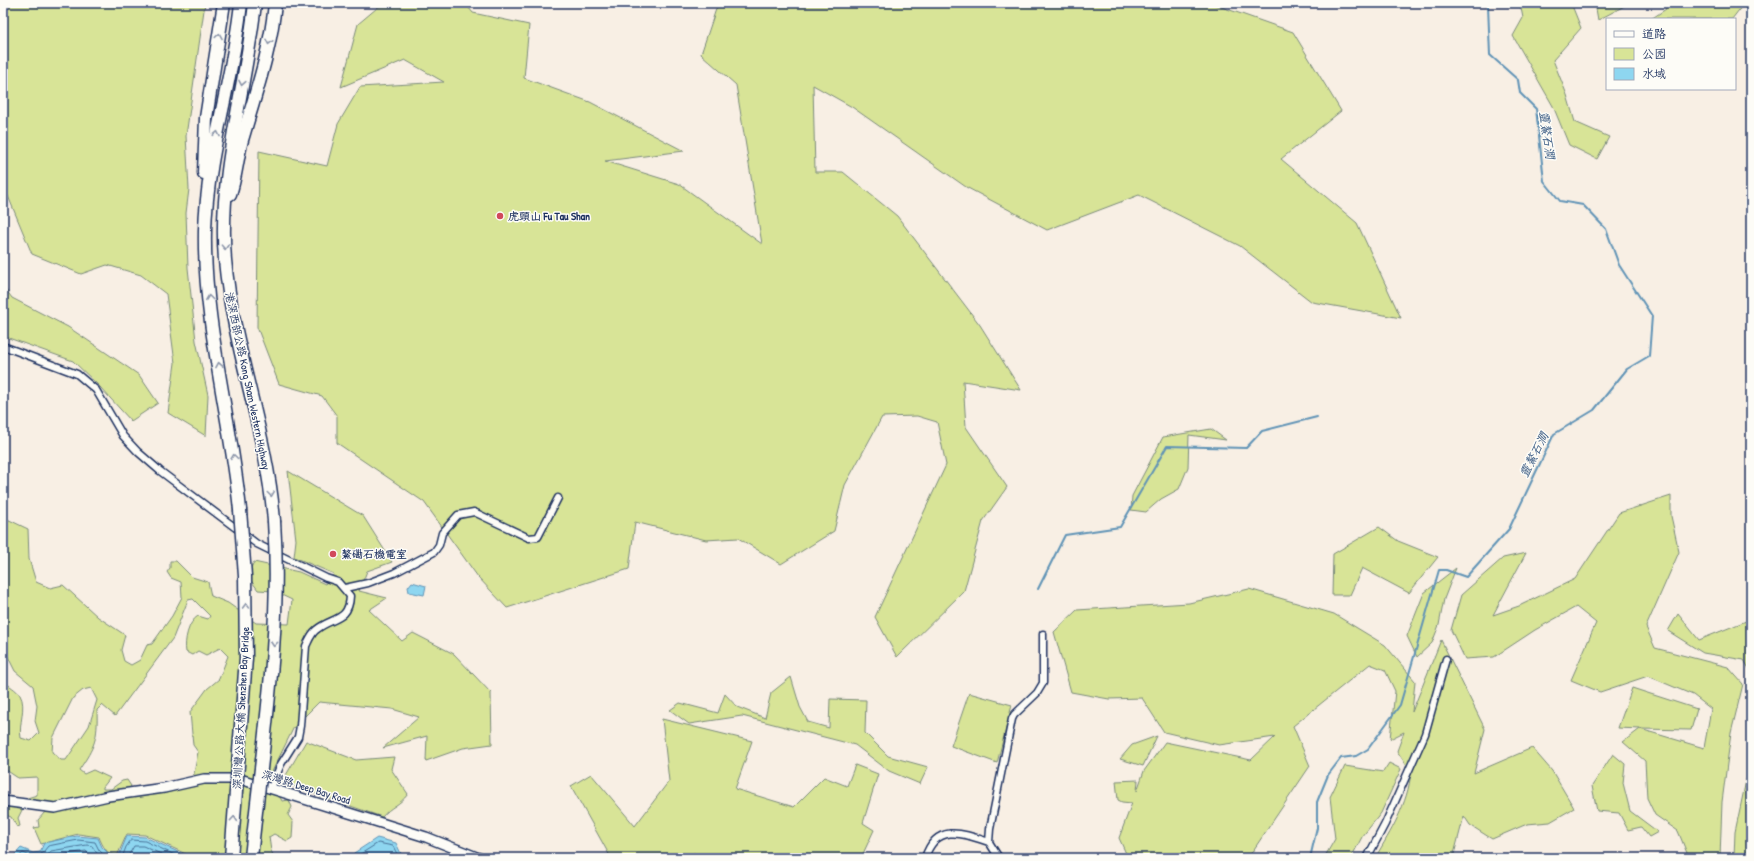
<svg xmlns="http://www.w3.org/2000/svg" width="1754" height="861" viewBox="0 0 1754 861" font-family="'Patrick Hand','LXGW WenKai TC',sans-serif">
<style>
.green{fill:#d8e497;stroke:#7a8a7a;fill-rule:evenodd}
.water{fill:#8ed6f0;stroke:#6093b6}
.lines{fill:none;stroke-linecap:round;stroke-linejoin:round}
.shore{stroke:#497298;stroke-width:1}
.stream{stroke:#6093b6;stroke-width:2}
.street-casing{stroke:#1b2f5e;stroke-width:9}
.secondary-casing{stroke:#1b2f5e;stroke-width:12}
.highway-casing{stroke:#1b2f5e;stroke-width:15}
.street{stroke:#fdfcf7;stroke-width:6}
.secondary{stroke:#fdfcf7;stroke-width:9}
.highway{stroke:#fdfcf7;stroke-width:12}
.highway-bridge-casing{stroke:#1b2f5e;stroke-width:15;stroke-linecap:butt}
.highway-bridge{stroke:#fdfcf7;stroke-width:12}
.oneway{stroke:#8c96aa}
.poi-dot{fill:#d1495b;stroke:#fdfcf7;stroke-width:1.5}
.labels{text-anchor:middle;stroke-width:3;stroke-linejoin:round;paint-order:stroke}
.poi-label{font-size:11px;font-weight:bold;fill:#1b2f5e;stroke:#fdfcf7;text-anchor:start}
.street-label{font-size:11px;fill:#1b2f5e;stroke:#fdfcf7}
.water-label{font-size:12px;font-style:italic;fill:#385982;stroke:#fdfcf7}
</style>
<rect width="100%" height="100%" fill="#f8efe4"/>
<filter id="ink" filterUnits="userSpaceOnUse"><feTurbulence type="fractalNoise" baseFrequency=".025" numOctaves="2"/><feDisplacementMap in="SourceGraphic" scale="8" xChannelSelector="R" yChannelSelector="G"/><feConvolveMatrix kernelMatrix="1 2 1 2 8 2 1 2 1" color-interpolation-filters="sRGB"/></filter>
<g filter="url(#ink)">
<g class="green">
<polygon points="3,3 205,3 186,136 189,189 186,213 188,268 196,341 208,395 206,436 168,413 175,363 166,294 141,275 107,265 81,274 32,254 3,184"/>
<polygon points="383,3 465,3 473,13 529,25 524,78 590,102 684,151 605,161 679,184 762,244 736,85 701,54 718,3 1210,3 1293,32 1341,111 1281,159 1357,223 1401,318 1312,302 1240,246 1139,195 1047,230 966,187 852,107 813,85 815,172 843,172 897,216 980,325 1021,390 963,381 966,427 1007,487 983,521 964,591 897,657 875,617 946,465 937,422 917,416 882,417 845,485 834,531 781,564 738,538 706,540 635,522 629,569 507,608 478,577 424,502 337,443 337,416 322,396 279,384 257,327 259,151 327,166 338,124 360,87 444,82 405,60 341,87 358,24"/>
<polygon points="1520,3 1571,3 1581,28 1553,60 1567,95 1575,122 1609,137 1597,159 1569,145 1553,106 1513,36 1523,18"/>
<polygon points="1595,3 1630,3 1598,20"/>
<polygon points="1664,3 1740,3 1742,6 1732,19 1651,19 1666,9"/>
<polygon points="3,286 12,298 68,327 139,375 158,403 131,421 100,387 73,361 3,336"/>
<polygon points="1211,429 1226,440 1189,435 1188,467 1179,489 1161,499 1146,512 1131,510 1132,496 1163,437"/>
<path d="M288 471 363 516 392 562 367 571 359 591 387 598 369 610 402 641 413 633 454 654 491 693 492 744 463 748 426 761 427 736 383 748 419 717 392 709 319 702 294 727 267 782 221 774 193 779 198 752 193 745 190 712 207 689 219 679 228 656 220 648 206 655 198 651 192 655 186 652C184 641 188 622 198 616L208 619 210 616 193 599 188 600 173 638 115 716 102 705 97 710C98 739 95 746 79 770L84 774 93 770 110 778 103 787V789H111L122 781 127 780 131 786 129 789 56 805 28 800 27 798 37 795V777L18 778 6 770 3 774V681C8 685 17 690 20 695 27 707 18 724 21 738L31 741 39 733 35 721 37 706 33 686 15 671 6 653 3 651V517L28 529 29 559 36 582 50 588 63 585 98 617 125 635 121 650 124 661 131 665 140 660 147 645 152 644 172 616 182 597 181 582 171 578 167 572 170 568V561H176L192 577 208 582 211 596 228 603 256 623 289 624 292 600 273 591 258 590 247 575 254 562 299 572 325 584 334 574 294 557 296 540ZM91 688 97 700 89 726 66 760H61L52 752 53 738 73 698 83 690Z"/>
<polygon points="1671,496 1671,516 1679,552 1646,627 1655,648 1728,667 1743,684 1731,733 1722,802 1720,858 1689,858 1678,831 1655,815 1647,798 1645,761 1623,742 1640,729 1618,728 1632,688 1697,709 1691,730 1640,729 1704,748 1711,709 1693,695 1648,676 1600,692 1571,680 1596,623 1576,607 1535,630 1494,657 1465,659 1451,630 1461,595 1503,558 1526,553 1493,615 1519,606 1575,579 1619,513"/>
<polygon points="1379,527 1398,541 1438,557 1409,593 1362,568 1350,595 1332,595 1333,554"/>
<polygon points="1456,568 1444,599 1439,625 1432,643 1417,657 1407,636 1424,593"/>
<path d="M1249 589 1334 614 1385 645 1415 681 1412 712 1441 640 1485 729 1474 773 1532 748 1552 771 1574 808 1550 822 1527 824 1492 839 1470 825 1464 816 1453 858H1375C1391 831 1408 804 1411 772L1397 751 1404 732 1390 739 1395 691 1385 670 1370 664 1293 726 1310 766 1248 858H1128L1119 838 1132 803 1122 802 1118 800 1116 781 1138 780 1137 791 1144 771 1165 742 1251 760 1275 737 1219 745 1164 732 1142 698 1109 699 1071 692 1054 632 1077 610 1189 603Z"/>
<polygon points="1678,614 1699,640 1751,619 1751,672 1744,660 1703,653 1668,631"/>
<polygon points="791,677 800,707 808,722 829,728 830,699 866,700 865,733 888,756 928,767 920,784 889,771 855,745 742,716 689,724 670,710 680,703 718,713 725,694 737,707 765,718 771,693"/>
<polygon points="969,693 1012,705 997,763 951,746"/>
<polygon points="662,719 752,741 735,789 794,807 824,777 847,786 855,765 878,774 863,823 874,830 861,858 705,858 694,853 687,858 611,858 571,786 591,774 635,826 669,781"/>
<polygon points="1157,736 1143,766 1120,759 1132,745"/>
<path d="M306 741 356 760 394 757 391 769 408 794C399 806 391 806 382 817L282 782Z"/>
<polygon points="1613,754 1625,764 1623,783 1630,811 1658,832 1649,837 1641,827 1628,830 1619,813 1597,811 1592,786"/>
<polygon points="1751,757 1751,858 1734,858 1735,832"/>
<polygon points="1389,763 1401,769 1381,813 1362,837 1351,858 1324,858 1335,839 1330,797 1345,766 1383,772"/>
<path d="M239 782 278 793 282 801 289 800 292 807 288 815 293 822 292 838 287 841 274 834 269 837 271 851 275 858H188V855L145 835 127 834 117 856C107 855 102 845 99 837L78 834 41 844 34 828 39 827 38 820 45 812 63 811 78 807 130 796 166 793 203 783Z"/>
<polygon points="3,804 24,806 18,818 20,826 17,827 11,817 3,814"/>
</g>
<g class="water">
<polygon points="412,582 426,586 424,595 409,592 408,587"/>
<polygon points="77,836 98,838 102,847 113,858 118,858 127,836 145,837 187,856 187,858 12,858 21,848 33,853 40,852 44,843"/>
<polygon points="377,838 396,843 403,858 354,858 354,853"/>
</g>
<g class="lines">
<g class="shore">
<polyline points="17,858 23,853 33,857 40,856 48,846 78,840 95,842 99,850 107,858"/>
<polyline points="46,858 51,851 87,845 92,846 100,858"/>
<polyline points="53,858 55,856 86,851 92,858"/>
<polyline points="122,858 126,847 131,840 145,841 181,858"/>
<polyline points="127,858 134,846 143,846 170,858"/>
<polyline points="358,858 359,855 378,843 393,846 399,858"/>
</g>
<g class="stream">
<polyline points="1038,589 1065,535 1120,527 1167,446 1246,448 1262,431 1317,417"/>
<polyline points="1310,858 1317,828 1317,802 1328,775 1341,758 1356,756 1368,749 1400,705 1439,570 1446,570 1466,577 1509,529 1554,434 1594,410 1627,369 1649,356 1652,316 1619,265 1606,229 1583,205 1560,201 1544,181 1536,109 1520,93 1518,80 1490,55 1488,6 1484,3"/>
</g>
<g class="street-casing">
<g id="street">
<path d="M3 346 77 374 96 390 123 436 138 452 160 471 257 544 326 578 338 582 350 596C349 622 331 617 316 630 311 634 309 640 306 646L300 726 298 737 281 764 271 788"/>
<polyline points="345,588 368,583 394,573 434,552 439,545 442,533 458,515 474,512 529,538 538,537 558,498"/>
<path d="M925 858C936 823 962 833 989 842"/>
<polyline points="999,858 989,842 990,829 1012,719 1014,715 1037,693 1043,683 1043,634"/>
<polyline points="1367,858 1385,824 1425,734 1446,659"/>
</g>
</g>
<g class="secondary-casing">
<polyline id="secondary" points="3,801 55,808 108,796 164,788 204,779 240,779 426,837 479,858"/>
</g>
<g class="highway-casing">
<g id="highway">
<path d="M255 3C246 89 218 172 225 260 233 349 267 432 274 521"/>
<polyline points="204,173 206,118 224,3"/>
<path d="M230 194C236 177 237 158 242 140 255 95 271 50 275 3"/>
<path d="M240 510C231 418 203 323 205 230 207 153 233 80 241 3"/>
</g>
</g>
<use href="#street" class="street"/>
<use href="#secondary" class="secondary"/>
<use href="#highway" class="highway"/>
<g class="highway-bridge-casing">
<g id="highway-bridge">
<polyline points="231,858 246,658 245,576 240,510"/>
<path d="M251 858C262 746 282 634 274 521"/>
</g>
</g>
<use href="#highway-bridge" class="highway-bridge"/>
</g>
<defs><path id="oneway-chevron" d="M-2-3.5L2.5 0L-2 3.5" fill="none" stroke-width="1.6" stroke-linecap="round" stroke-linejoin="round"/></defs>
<g class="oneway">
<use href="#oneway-chevron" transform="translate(219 36) rotate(-81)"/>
<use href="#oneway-chevron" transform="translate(269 42) rotate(102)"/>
<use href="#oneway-chevron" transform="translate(242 83) rotate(100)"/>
<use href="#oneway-chevron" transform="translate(217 134) rotate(-79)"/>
<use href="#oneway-chevron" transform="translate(225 247) rotate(87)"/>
<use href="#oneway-chevron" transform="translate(209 298) rotate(-97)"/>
<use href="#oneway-chevron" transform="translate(219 365) rotate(-100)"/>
<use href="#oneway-chevron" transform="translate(234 457) rotate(-98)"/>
<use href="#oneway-chevron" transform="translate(271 494) rotate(82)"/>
<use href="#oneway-chevron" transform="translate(246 606) rotate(-91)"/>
<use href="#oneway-chevron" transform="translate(274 644) rotate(95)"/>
<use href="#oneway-chevron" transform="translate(234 819) rotate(-85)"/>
</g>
</g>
<g class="poi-dot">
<circle cx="500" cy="216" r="4"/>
<circle cx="333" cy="554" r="4"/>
</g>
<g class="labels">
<g class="poi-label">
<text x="508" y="220">虎頭山 Fu Tau Shan</text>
<text x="341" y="558">鰲磡石機電室</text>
</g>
<g class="street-label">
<text transform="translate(248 381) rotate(78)" y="4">港深西部公路 Kong Sham Western Highway</text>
<text transform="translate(241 708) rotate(-87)" y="4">深圳灣公路大橋 Shenzhen Bay Bridge</text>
<text transform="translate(306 787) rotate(17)" y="4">深灣路 Deep Bay Road</text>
</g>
<g class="water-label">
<text transform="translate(1547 135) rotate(82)" y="4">靈鰲石澗</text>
<text transform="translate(1534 455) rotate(-63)" y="4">靈鰲石澗</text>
</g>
</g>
<rect width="1754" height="861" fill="none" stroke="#fdfcf7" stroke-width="16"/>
<rect x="8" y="8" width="1738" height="845" fill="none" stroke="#1b2f5e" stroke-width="1.5" filter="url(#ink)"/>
<rect x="1606" y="18" width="130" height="72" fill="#fdfcf7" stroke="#a3aaba"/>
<rect x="1614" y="31" width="20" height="6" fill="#fdfcf7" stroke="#a3aaba"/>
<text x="1642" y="38" font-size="12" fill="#1b2f5e">道路</text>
<rect x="1614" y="48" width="20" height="12" fill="#d8e497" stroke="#a3aaba"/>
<text x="1642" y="58" font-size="12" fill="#1b2f5e">公园</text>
<rect x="1614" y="68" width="20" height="12" fill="#8ed6f0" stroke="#a3aaba"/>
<text x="1642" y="78" font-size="12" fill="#1b2f5e">水域</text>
</svg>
